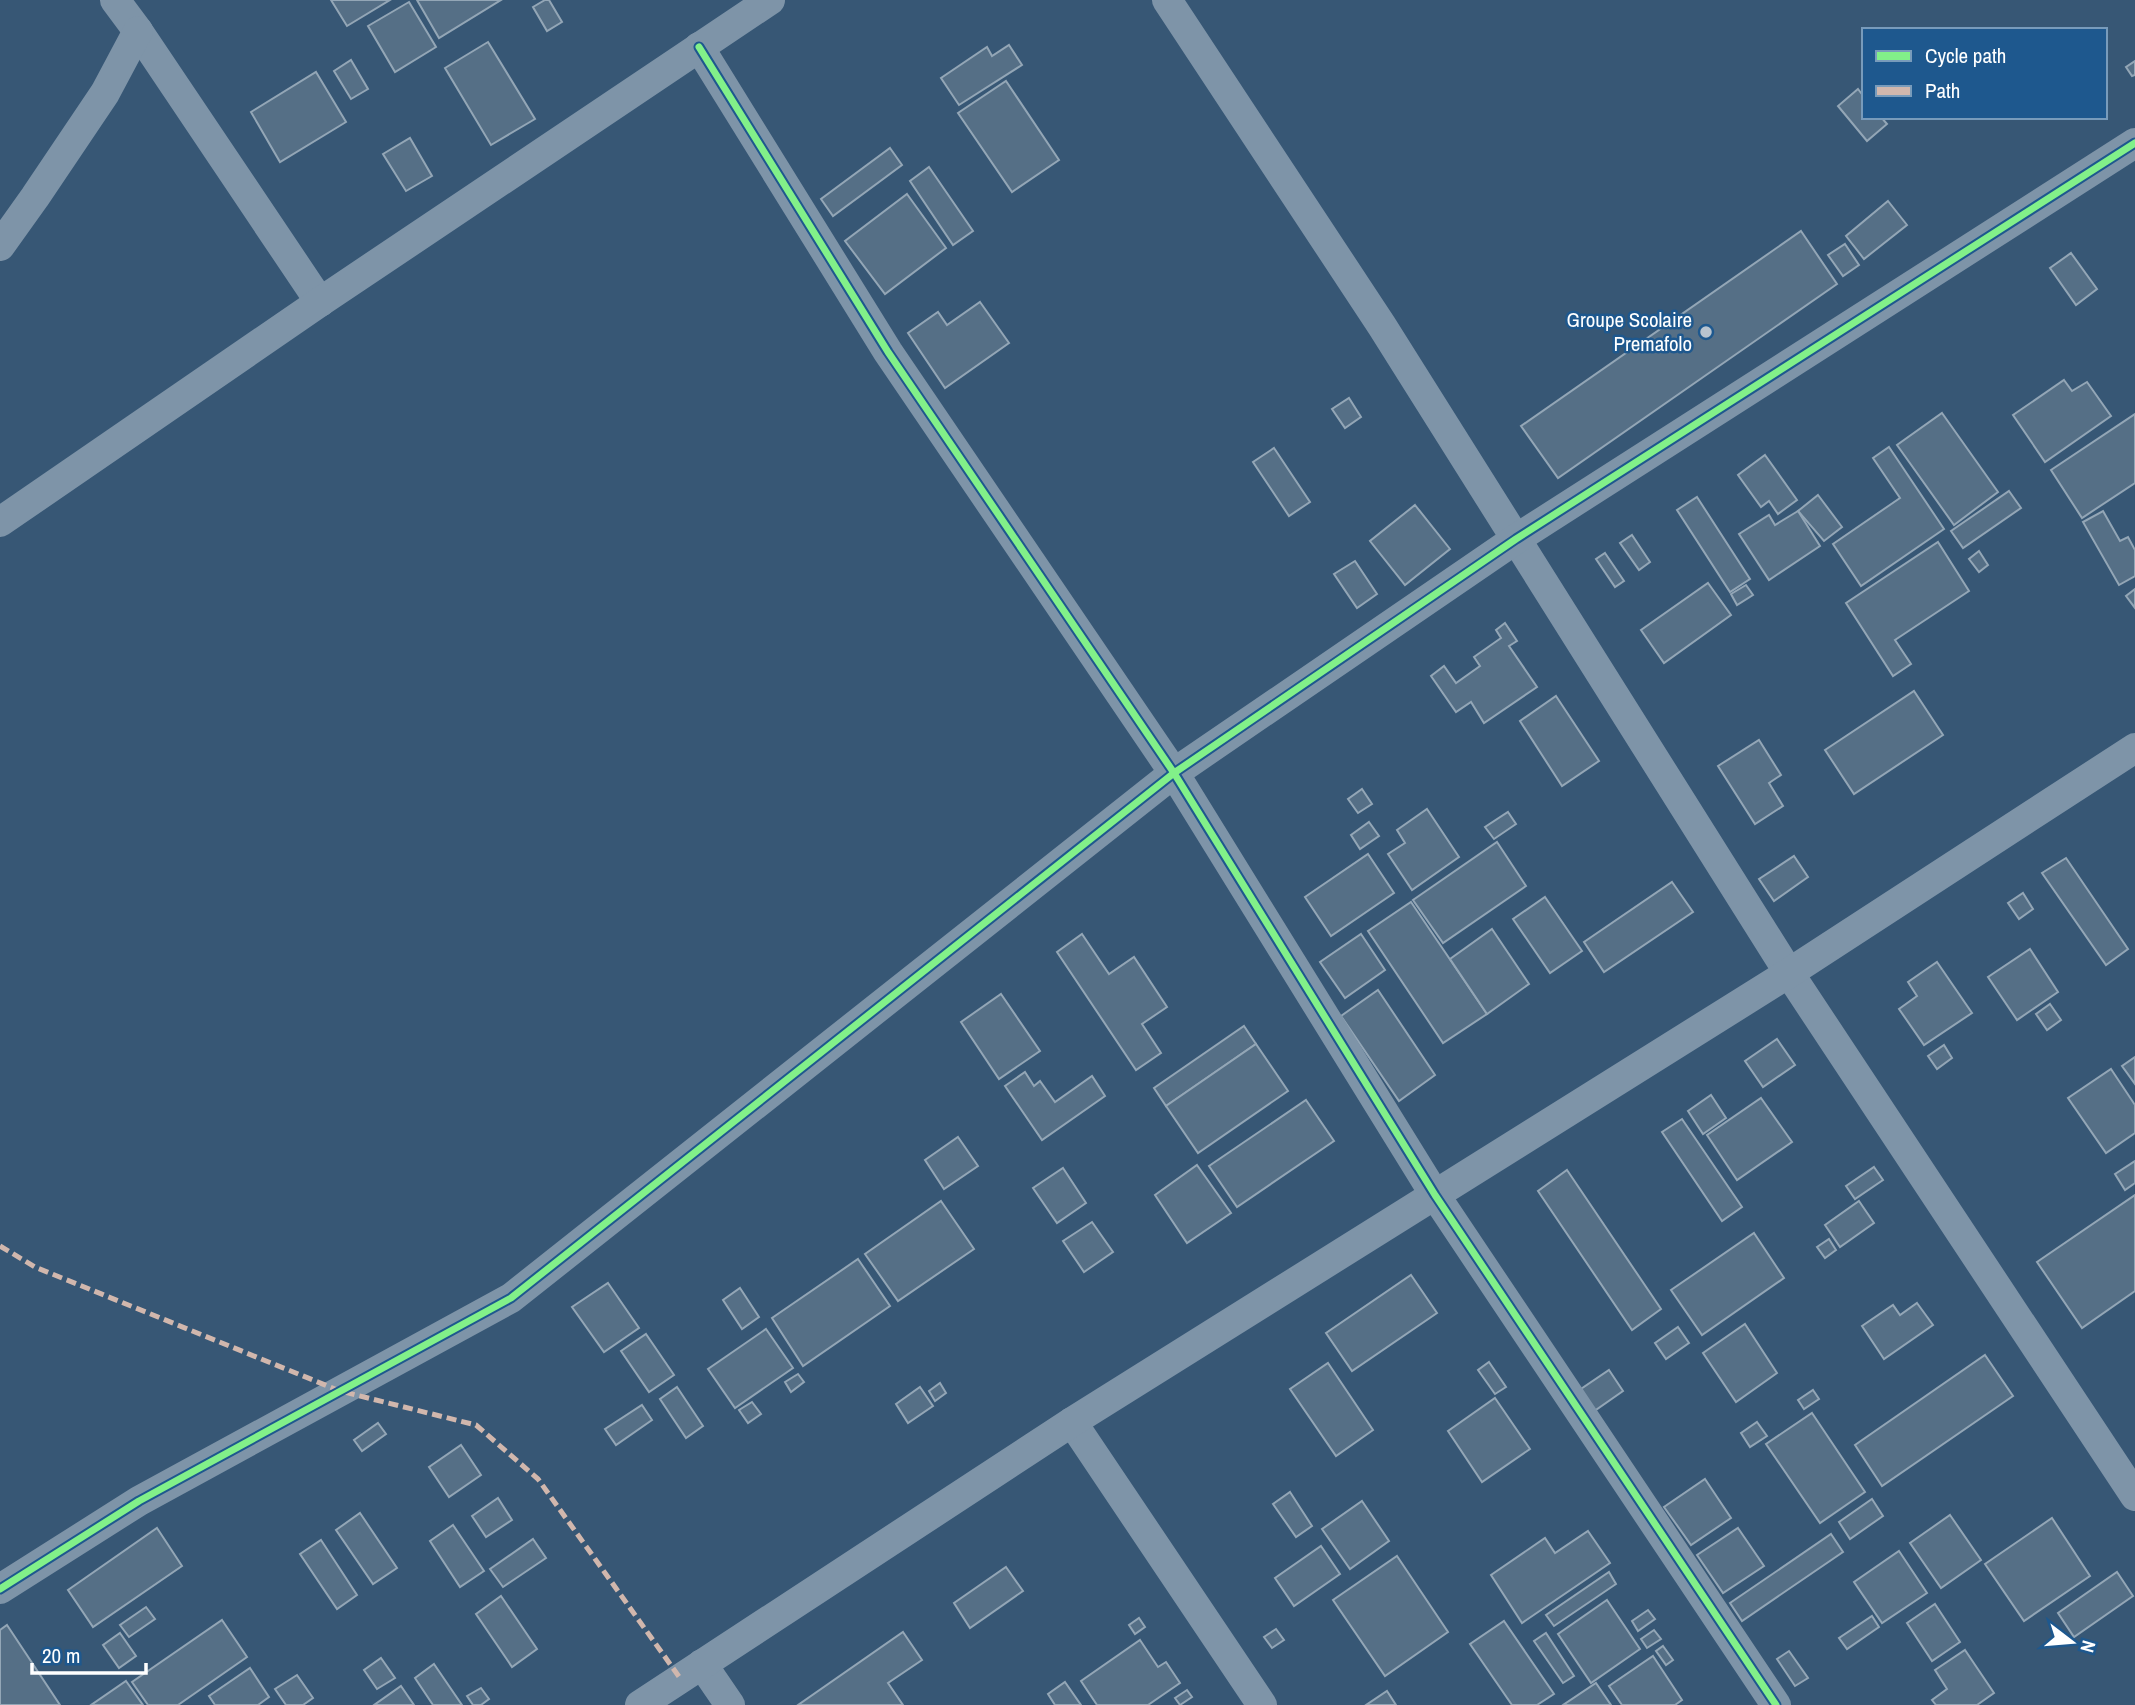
<svg xmlns="http://www.w3.org/2000/svg" width="2135" height="1705" viewBox="0 0 2135 1705" font-family="'Archivo Narrow',sans-serif">
<style>
.building{fill:#556f86;stroke:#93a6b6;stroke-width:2}
.lines{fill:none;stroke-linecap:round;stroke-linejoin:round}
.minor{stroke:#7e94a8;stroke-width:30}
.quiet{stroke:#d1b7ad;stroke-width:5;stroke-dasharray:10 5;stroke-linecap:butt}
.cycleway-casing{stroke:#1e588e;stroke-width:11}
.cycleway{stroke:#82f089;stroke-width:7}
.poi-dot{fill:#b9c4cf;stroke:#1e588e;stroke-width:2.5}
.labels{text-anchor:middle;stroke-width:5;stroke-linejoin:round;paint-order:stroke}
.poi-label{font-size:21px;fill:#fff;stroke:#1e588e;text-anchor:end}
</style>
<rect width="100%" height="100%" fill="#375775"/>
<g class="building">
<polygon points="331,0 390,0 347,26"/>
<polygon points="417,0 501,0 439,38"/>
<polygon points="545,0 549,0 562,22 547,31 533,7"/>
<polygon points="409,2 436,47 395,72 368,26"/>
<polygon points="488,42 535,119 491,145 445,68"/>
<polygon points="1009,45 1022,65 959,105 941,78 987,47 992,56"/>
<polygon points="351,60 368,89 351,99 334,71"/>
<polygon points="2135,61 2135,75 2132,76 2126,67"/>
<polygon points="316,72 346,122 280,162 251,112"/>
<polygon points="1006,81 1059,160 1012,192 958,113"/>
<polygon points="1858,89 1864,97 1864,117 1881,117 1887,124 1867,141 1838,106"/>
<polygon points="410,138 432,176 406,191 383,154"/>
<polygon points="890,148 902,165 833,216 821,199"/>
<polygon points="929,167 973,231 953,245 910,181"/>
<polygon points="907,194 946,248 885,294 845,241"/>
<polygon points="1888,201 1907,225 1864,259 1846,236"/>
<polygon points="1801,231 1837,284 1558,478 1521,426"/>
<polygon points="1845,244 1859,265 1843,276 1828,255"/>
<polygon points="2071,253 2097,289 2076,305 2050,268"/>
<polygon points="980,302 1009,343 945,388 908,333 938,312 947,325"/>
<polygon points="2064,380 2072,391 2087,382 2111,416 2045,462 2013,415"/>
<polygon points="1349,398 1361,417 1345,428 1332,409"/>
<polygon points="1942,413 1998,492 1954,525 1897,445"/>
<polygon points="2135,414 2135,483 2082,518 2051,470"/>
<polygon points="1889,447 1944,529 1861,586 1833,544 1900,498 1873,458"/>
<polygon points="1274,448 1310,502 1289,516 1253,462"/>
<polygon points="1765,455 1797,500 1778,514 1769,501 1761,507 1738,475"/>
<polygon points="2009,491 2021,508 1963,548 1951,531"/>
<polygon points="1818,495 1842,527 1824,541 1798,511"/>
<polygon points="1697,497 1750,579 1730,592 1677,510"/>
<polygon points="1415,505 1450,549 1405,585 1370,541"/>
<polygon points="1798,511 1820,546 1769,580 1739,534 1769,515 1775,525"/>
<polygon points="2103,511 2120,541 2128,537 2135,550 2135,576 2119,585 2083,522"/>
<polygon points="1632,535 1650,562 1639,570 1620,543"/>
<polygon points="1938,542 1969,591 1895,640 1911,664 1893,676 1846,603"/>
<polygon points="1979,551 1988,565 1979,572 1969,559"/>
<polygon points="1605,553 1624,581 1615,587 1596,559"/>
<polygon points="1355,561 1377,594 1357,608 1334,574"/>
<polygon points="1708,583 1731,615 1664,663 1641,630"/>
<polygon points="1746,585 1753,595 1737,605 1731,594"/>
<polygon points="2135,589 2135,608 2126,596"/>
<polygon points="1505,623 1517,641 1509,646 1537,687 1484,723 1471,702 1456,712 1431,676 1444,666 1456,683 1480,666 1474,657 1501,638 1496,630"/>
<polygon points="1914,691 1943,735 1854,794 1825,750"/>
<polygon points="1556,696 1599,761 1562,786 1520,721"/>
<polygon points="1759,740 1781,775 1769,783 1783,806 1755,824 1718,766"/>
<polygon points="1362,789 1372,804 1358,813 1348,799"/>
<polygon points="1427,809 1459,857 1412,890 1388,854 1405,843 1397,830"/>
<polygon points="1508,812 1516,824 1494,839 1485,827"/>
<polygon points="1369,822 1379,836 1360,849 1351,835"/>
<polygon points="1497,842 1526,886 1443,943 1413,900"/>
<polygon points="1368,854 1394,893 1331,936 1305,897"/>
<polygon points="1794,856 1808,877 1774,901 1759,879"/>
<polygon points="2066,858 2128,949 2106,965 2042,873"/>
<polygon points="1672,882 1693,912 1604,972 1584,942"/>
<polygon points="2023,893 2033,909 2019,919 2008,903"/>
<polygon points="1545,897 1582,951 1550,973 1513,919"/>
<polygon points="1411,902 1487,1014 1443,1043 1368,931"/>
<polygon points="1492,929 1529,984 1487,1014 1450,959"/>
<polygon points="1082,934 1109,974 1134,957 1167,1007 1142,1024 1161,1053 1136,1070 1057,952"/>
<polygon points="1361,934 1385,970 1345,998 1320,962"/>
<polygon points="2030,949 2058,992 2017,1020 1988,977"/>
<polygon points="1937,962 1972,1013 1924,1045 1899,1009 1917,996 1908,982"/>
<polygon points="1378,990 1435,1075 1399,1101 1341,1016"/>
<polygon points="1001,994 1040,1051 999,1079 961,1022"/>
<polygon points="2050,1004 2061,1020 2047,1030 2036,1014"/>
<polygon points="1244,1026 1256,1044 1166,1106 1154,1088"/>
<polygon points="1777,1039 1795,1065 1763,1087 1745,1061"/>
<polygon points="1256,1044 1288,1091 1198,1153 1166,1106"/>
<polygon points="1944,1045 1952,1058 1937,1069 1928,1056"/>
<polygon points="2135,1057 2135,1084 2122,1066"/>
<polygon points="2111,1069 2135,1105 2135,1133 2106,1153 2068,1098"/>
<polygon points="1025,1072 1034,1086 1040,1081 1055,1102 1092,1076 1105,1096 1042,1140 1005,1086"/>
<polygon points="1711,1095 1726,1118 1703,1134 1688,1111"/>
<polygon points="1761,1098 1792,1142 1737,1180 1707,1135"/>
<polygon points="1306,1100 1334,1141 1237,1207 1209,1166"/>
<polygon points="1682,1119 1742,1207 1722,1221 1662,1132"/>
<polygon points="958,1137 978,1166 944,1189 925,1160"/>
<polygon points="2135,1161 2135,1183 2125,1190 2115,1174"/>
<polygon points="1197,1165 1231,1213 1187,1243 1155,1195"/>
<polygon points="1874,1167 1883,1180 1855,1199 1846,1186"/>
<polygon points="1063,1168 1086,1203 1057,1223 1033,1188"/>
<polygon points="1567,1170 1661,1309 1632,1330 1538,1191"/>
<polygon points="2135,1195 2135,1291 2082,1328 2037,1262"/>
<polygon points="941,1201 974,1249 898,1301 865,1254"/>
<polygon points="1859,1201 1874,1223 1840,1247 1825,1225"/>
<polygon points="1092,1222 1113,1252 1084,1272 1063,1241"/>
<polygon points="1754,1233 1784,1278 1702,1335 1671,1290"/>
<polygon points="1829,1239 1836,1250 1825,1258 1817,1247"/>
<polygon points="858,1259 890,1306 803,1366 772,1318"/>
<polygon points="1411,1275 1437,1313 1352,1371 1326,1333"/>
<polygon points="608,1283 639,1328 604,1352 572,1307"/>
<polygon points="740,1288 759,1317 742,1329 723,1300"/>
<polygon points="1917,1303 1933,1325 1884,1359 1862,1326 1893,1305 1900,1315"/>
<polygon points="1745,1324 1777,1373 1736,1402 1703,1353"/>
<polygon points="1678,1327 1689,1343 1666,1359 1655,1343"/>
<polygon points="766,1329 793,1368 735,1408 708,1369"/>
<polygon points="646,1334 674,1375 649,1392 621,1351"/>
<polygon points="1985,1355 2013,1396 1882,1486 1855,1445"/>
<polygon points="1489,1362 1506,1387 1495,1394 1478,1370"/>
<polygon points="1328,1363 1373,1430 1336,1456 1290,1389"/>
<polygon points="1609,1370 1623,1391 1590,1414 1575,1393"/>
<polygon points="798,1374 804,1382 791,1392 785,1382"/>
<polygon points="940,1383 946,1393 935,1401 929,1391"/>
<polygon points="677,1387 703,1426 686,1438 660,1399"/>
<polygon points="920,1387 933,1406 908,1423 896,1404"/>
<polygon points="1813,1390 1819,1399 1804,1409 1798,1400"/>
<polygon points="1495,1398 1530,1449 1482,1482 1448,1431"/>
<polygon points="752,1402 761,1414 748,1423 739,1410"/>
<polygon points="642,1405 652,1420 616,1445 605,1429"/>
<polygon points="1812,1413 1865,1492 1820,1523 1766,1444"/>
<polygon points="1757,1422 1767,1436 1750,1447 1741,1433"/>
<polygon points="378,1423 386,1434 362,1451 354,1440"/>
<polygon points="461,1445 481,1475 449,1497 429,1467"/>
<polygon points="1705,1479 1731,1518 1691,1545 1664,1507"/>
<polygon points="1290,1492 1312,1526 1296,1537 1273,1504"/>
<polygon points="498,1498 512,1520 486,1537 472,1516"/>
<polygon points="1872,1499 1883,1516 1850,1539 1839,1522"/>
<polygon points="1362,1501 1389,1541 1350,1569 1322,1529"/>
<polygon points="360,1513 397,1568 373,1584 336,1530"/>
<polygon points="1950,1515 1981,1560 1941,1588 1910,1543"/>
<polygon points="2052,1518 2090,1576 2024,1621 1985,1564"/>
<polygon points="453,1525 484,1571 460,1587 430,1541"/>
<polygon points="157,1528 182,1566 93,1627 68,1590"/>
<polygon points="1738,1528 1764,1566 1723,1593 1697,1555"/>
<polygon points="1588,1531 1610,1563 1522,1623 1491,1575 1545,1538 1555,1553"/>
<polygon points="1831,1534 1843,1552 1742,1621 1730,1603"/>
<polygon points="533,1539 546,1558 503,1587 490,1569"/>
<polygon points="321,1540 357,1595 337,1609 300,1554"/>
<polygon points="1321,1546 1340,1574 1294,1606 1275,1578"/>
<polygon points="1899,1551 1927,1593 1882,1623 1854,1582"/>
<polygon points="1397,1556 1448,1632 1385,1676 1333,1600"/>
<polygon points="1006,1567 1023,1591 970,1628 954,1603"/>
<polygon points="1609,1572 1616,1584 1554,1626 1546,1615"/>
<polygon points="2117,1572 2133,1596 2074,1637 2058,1613"/>
<polygon points="501,1596 537,1649 512,1667 476,1614"/>
<polygon points="1607,1600 1640,1649 1591,1683 1558,1634"/>
<polygon points="1935,1604 1960,1642 1932,1661 1907,1623"/>
<polygon points="146,1607 155,1619 129,1637 120,1625"/>
<polygon points="1648,1610 1655,1619 1638,1631 1632,1621"/>
<polygon points="1872,1616 1879,1627 1847,1649 1839,1638"/>
<polygon points="1139,1618 1145,1627 1135,1634 1129,1625"/>
<polygon points="222,1620 247,1657 178,1705 148,1705 132,1682"/>
<polygon points="1504,1621 1554,1694 1537,1705 1512,1705 1470,1644"/>
<polygon points="7,1625 60,1705 0,1705 0,1630"/>
<polygon points="1276,1629 1284,1640 1272,1648 1264,1637"/>
<polygon points="1654,1630 1661,1639 1647,1648 1641,1639"/>
<polygon points="903,1632 922,1660 888,1683 903,1705 798,1705"/>
<polygon points="120,1633 136,1656 119,1668 103,1645"/>
<polygon points="1546,1633 1574,1676 1563,1683 1534,1641"/>
<polygon points="1140,1640 1158,1667 1166,1662 1180,1683 1148,1705 1097,1705 1081,1681"/>
<polygon points="1663,1646 1673,1660 1666,1665 1656,1651"/>
<polygon points="1965,1650 1994,1693 1977,1705 1936,1705 1932,1700 1947,1689 1935,1670"/>
<polygon points="1789,1651 1808,1678 1795,1686 1777,1659"/>
<polygon points="1653,1656 1682,1700 1675,1705 1622,1705 1609,1686"/>
<polygon points="381,1658 395,1678 377,1689 364,1670"/>
<polygon points="434,1664 462,1705 433,1705 415,1678"/>
<polygon points="250,1668 269,1697 258,1705 215,1705 209,1696"/>
<polygon points="297,1675 313,1698 303,1705 286,1705 275,1689"/>
<polygon points="126,1681 143,1705 91,1705"/>
<polygon points="1065,1682 1081,1705 1055,1705 1048,1694"/>
<polygon points="1596,1683 1611,1705 1563,1705"/>
<polygon points="401,1686 414,1705 374,1705"/>
<polygon points="481,1688 489,1699 481,1705 473,1705 467,1696"/>
<polygon points="1187,1690 1192,1697 1180,1705 1175,1698"/>
<polygon points="1387,1691 1396,1705 1366,1705"/>
</g>
<g class="lines">
<g class="minor">
<polyline points="115,0 138,31 320,302"/>
<polyline points="1167,0 1382,326 1789,973 2135,1496"/>
<polyline points="699,47 888,352 1174,773 1435,1195 1776,1705"/>
<polyline points="0,246 35,197 105,93 138,31"/>
<polyline points="0,522 320,302 770,0"/>
<polyline points="1072,1422 1262,1705"/>
<polyline points="0,1589 139,1501 511,1298 1174,773 1516,539 2135,143"/>
<polyline points="702,1664 730,1705"/>
<polyline points="640,1705 1072,1422 1789,973 2135,748"/>
</g>
<polyline class="quiet" points="0,1246 35,1267 340,1391 476,1425 538,1479 680,1678"/>
<g class="cycleway-casing">
<g id="cycleway">
<polyline points="699,47 888,352 1174,773 1435,1195 1776,1705"/>
<polyline points="0,1589 139,1501 511,1298 1174,773 1516,539 2135,143"/>
</g>
</g>
<use href="#cycleway" class="cycleway"/>
</g>
<circle class="poi-dot" cx="1706" cy="332" r="7"/>
<g class="labels">
<g class="poi-label">
<text x="1692" y="327">Groupe Scolaire<tspan x="1692" dy="24">Premafolo</tspan></text>
</g>
</g>
<rect x="1862" y="28" width="245" height="91" fill="#1e588e" stroke="#789bbb" stroke-width="2"/>
<rect x="1876" y="51" width="35" height="10" fill="#82f089" stroke="#789bbb" stroke-width="2"/>
<text x="1925" y="63" font-size="21" fill="#ffffff">Cycle path</text>
<rect x="1876" y="86" width="35" height="10" fill="#d1b7ad" stroke="#789bbb" stroke-width="2"/>
<text x="1925" y="98" font-size="21" fill="#ffffff">Path</text>
<g transform="translate(2072 1642) rotate(106)" stroke="#1e588e" stroke-width="5" paint-order="stroke">
<path d="M0-5L12 26L0 18L-12 26Z" fill="#ffffff"/>
<text y="-10" font-size="19" font-weight="bold" text-anchor="middle" fill="#ffffff">N</text>
</g>
<path d="M32 1663v10h114v-10" fill="none" stroke="#ffffff" stroke-width="3.5"/>
<text x="42" y="1663" font-size="21" fill="#ffffff" stroke="#1e588e" stroke-width="5" paint-order="stroke">20 m</text>
</svg>
